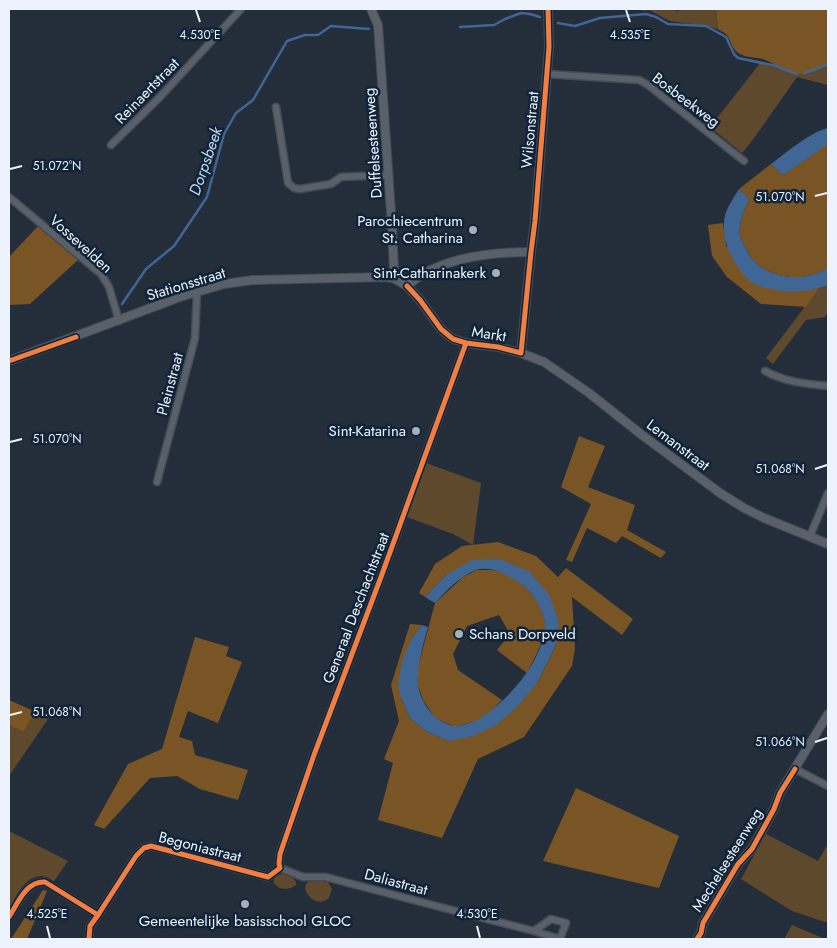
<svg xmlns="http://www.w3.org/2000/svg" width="837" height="948" viewBox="0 0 837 948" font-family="Jost,sans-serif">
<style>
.green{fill:#5f492d}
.forest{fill:#795525}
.water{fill:#3f6694}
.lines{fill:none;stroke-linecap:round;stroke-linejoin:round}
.stream{stroke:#3f6694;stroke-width:2.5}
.minor-casing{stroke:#434b54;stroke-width:9}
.tertiary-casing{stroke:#434b54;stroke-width:10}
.minor{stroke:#59606a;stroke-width:6}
.tertiary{stroke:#59606a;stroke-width:8}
.cycleway-casing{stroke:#102338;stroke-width:8}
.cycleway{stroke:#f27e40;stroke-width:5}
.ticks{fill:none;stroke:#ecf3fc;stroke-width:2}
.poi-dot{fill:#a6aeb8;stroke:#102338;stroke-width:2}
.labels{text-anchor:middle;stroke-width:5;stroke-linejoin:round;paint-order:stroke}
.street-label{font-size:15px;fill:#ecf3fc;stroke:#102338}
.poi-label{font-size:15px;fill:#ecf3fc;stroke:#102338;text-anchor:end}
.water-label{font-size:16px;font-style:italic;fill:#bed6f3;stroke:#102338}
.ticks-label{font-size:12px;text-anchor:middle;fill:#ecf3fc;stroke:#102338;stroke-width:5;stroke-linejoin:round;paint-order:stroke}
</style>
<rect width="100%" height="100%" fill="#232e3a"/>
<g class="green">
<polygon points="643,9 668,9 678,11 682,9 716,9 718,29 706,26 670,21 649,10 642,11"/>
<polygon points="761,62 775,68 797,74 811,71 828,64 828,85 797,77 752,141 742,153 710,127"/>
<polygon points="828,285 828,312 825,317 806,320 773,364 766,358 819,288"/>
<polygon points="426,463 481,483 473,545 453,534 407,517"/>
<polygon points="36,712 48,719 9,776 9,725 23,732"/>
<path d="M9 831 68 861 54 881C50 879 45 876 42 876 24 876 16 897 9 909Z"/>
<polygon points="766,834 818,861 826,847 828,848 828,923 792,911 741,879"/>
<path d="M283 874 293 878 296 882V885C279 897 263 877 283 874Z"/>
<path d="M319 880 328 882 332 889 329 898C315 910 300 889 307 883 309 880 315 880 319 880Z"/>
<polygon points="792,925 825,939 784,939"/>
</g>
<g class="forest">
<path d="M716 9H828V64C819 68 809 74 799 74 786 74 775 63 763 59 754 57 744 58 737 52 732 48 731 41 727 35 725 33 721 31 718 29Z"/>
<path d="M827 144H828V268C806 282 771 280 753 260 749 257 748 251 745 247 744 244 741 240 740 236 738 224 744 210 749 199L739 189 771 164 783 175Z"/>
<polygon points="723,223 726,246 797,291 819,288 806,307 761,304 727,277 712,256 708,225"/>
<polygon points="39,225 79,259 30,304 9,305 9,257"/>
<polygon points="579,436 605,446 588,487 635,505 627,530 666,552 661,558 622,536 616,543 587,528 572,562 566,560 591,504 561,487"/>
<polygon points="498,542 536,556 558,577 566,568 633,619 622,635 572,597 575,649 572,666 524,737 478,759 442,838 378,820 393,763 384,759 399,721 391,685 410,624 422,625 412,638 401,697 410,718 427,732 449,741 537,683 555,647 558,633 558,619 499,559 446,575 425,597 419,593 435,564 462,546"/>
<path d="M477 570C486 570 495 569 504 573 524 581 548 606 545 630 542 645 534 659 527 673L497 650 510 634 499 615 467 626 453 654 458 670 502 700 491 711 477 721 455 727 435 718 423 700 418 686V667L435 603 463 577Z"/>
<polygon points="195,637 229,647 226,656 242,662 218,723 188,711 179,737 192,741 195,755 248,770 238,800 200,789 177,776 150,778 104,829 94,825 128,764 162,749"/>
<polygon points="9,700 36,712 23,732 9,725"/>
<polygon points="576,788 679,836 659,888 543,861"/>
<polygon points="43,890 47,891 27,939 11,939"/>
</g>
<g class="water">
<path d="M828 128V144L783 175 771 164C786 153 810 132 828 128Z"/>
<path d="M739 189 749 199C744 210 738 224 740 236 741 240 744 244 745 247 748 251 749 257 753 260 771 280 806 282 828 268V285C806 294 775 294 753 283 745 278 736 265 732 257 726 246 723 235 724 223 724 211 733 199 739 189Z"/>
<path d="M499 559 530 572 549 595 558 619V633L555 647 537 683 516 708 496 725 473 736 449 741 427 732 410 718 401 697 398 685 402 662 412 638 422 625 428 627C423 646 417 664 418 683 418 694 426 708 434 716 436 719 450 726 454 726 461 727 477 721 482 717 510 698 540 664 545 629 546 621 542 611 538 604 533 594 525 585 515 580 504 573 490 566 476 570 460 576 446 591 435 603L425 597 446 575 472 560Z"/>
</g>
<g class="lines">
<g class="stream">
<polyline points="558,23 575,26 600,18 646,14 656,17 668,24 706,26 726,37 734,54 738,58 772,65 797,74"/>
<polyline points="460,27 494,25 505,19 521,13 530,14 540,17"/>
<polyline points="804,73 811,71 828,64"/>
<polyline points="122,304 146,269 174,246 207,197 224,134 236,113 253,100 287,41 305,35 318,35 331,26 369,29"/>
</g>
<g class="minor-casing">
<g id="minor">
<polyline points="547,74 639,80 648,85 744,161"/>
<polyline points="276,107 288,183 294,188 300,189 331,184 341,177 389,175"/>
<polyline points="111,145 160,97 241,9"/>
<polyline points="9,197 101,274 109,287 119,321"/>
<path d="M765 371C785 382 806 384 828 386"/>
<polyline points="157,482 195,338 197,292"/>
<polyline points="810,536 828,493"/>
<polyline points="795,769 828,786"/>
<polyline points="280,868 279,864 280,854 314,755 381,577 466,343"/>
<polyline points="280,868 303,877 326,877 356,885 440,907 534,931 560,939"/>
<path d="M9 917C18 903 26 881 45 882L98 915"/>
<polyline points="534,931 551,919 566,923 560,939"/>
<polyline points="89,939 90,926 98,915 136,856 144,848 151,846 268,877 280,868"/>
</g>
</g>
<g class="tertiary-casing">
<g id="tertiary">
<polyline points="371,9 378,25 392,227 394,270 393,278"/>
<path d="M407 286C439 257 490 252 531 252"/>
<polyline points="521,353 531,252 535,221 549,47 548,9"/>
<polyline points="9,361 180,297 224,284 253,280 386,277 393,278 407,286 420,300 441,329 453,339 466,343 498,347 521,353 544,362 589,393 642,435 720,493 744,508 764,518 828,544"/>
<polyline points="697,939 701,933 703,923 738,864 752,849 774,809 780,793 828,714"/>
</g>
</g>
<use href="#minor" class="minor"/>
<use href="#tertiary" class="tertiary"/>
<g class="cycleway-casing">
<g id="cycleway">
<polyline points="407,286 420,300 441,329 453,339 466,343 498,347 521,353 531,252 535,221 549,47 548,9"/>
<polyline points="9,361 76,337"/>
<path d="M9 917C18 903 26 881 45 882L98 915"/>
<polyline points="89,939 90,926 98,915 136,856 144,848 151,846 268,877 280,868 279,864 280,854 314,755 381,577 466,343"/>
<polyline points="697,939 701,933 703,923 738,864 752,849 774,809 780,793 795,769"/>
</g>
</g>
<use href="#cycleway" class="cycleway"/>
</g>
<path class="ticks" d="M196 10 200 22M626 10 630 22M10 169 22 166M815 196 827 193M10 442 22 439M815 469 827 465M10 715 22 712M815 742 827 738M47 926 50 938M477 926 480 938"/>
<g class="poi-dot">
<circle cx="473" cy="230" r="5"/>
<circle cx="496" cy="273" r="5"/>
<circle cx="416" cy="431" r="5"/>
<circle cx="459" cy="634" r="5"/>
<circle cx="245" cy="904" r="5"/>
</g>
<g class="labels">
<g class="street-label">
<text transform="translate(147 91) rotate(-46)" y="5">Reinaertstraat</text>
<text transform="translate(686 100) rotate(37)" y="5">Bosbeekweg</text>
<text transform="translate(530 130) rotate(-85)" y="5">Wilsonstraat</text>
<text transform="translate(373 143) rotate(-94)" y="5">Duffelsesteenweg</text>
<text transform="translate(81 244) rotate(42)" y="5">Vossevelden</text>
<text transform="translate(186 284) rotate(-17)" y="5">Stationsstraat</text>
<text transform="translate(489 334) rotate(9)" y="5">Markt</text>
<text transform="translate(170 384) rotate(-75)" y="5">Pleinstraat</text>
<text transform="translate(678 445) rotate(37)" y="5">Lemanstraat</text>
<text transform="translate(356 608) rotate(-69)" y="5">Generaal Deschachtstraat</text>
<text transform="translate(200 847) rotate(14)" y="5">Begoniastraat</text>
<text transform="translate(727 860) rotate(-58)" y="5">Mechelsesteenweg</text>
<text transform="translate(396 882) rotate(15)" y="5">Daliastraat</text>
</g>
<g class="poi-label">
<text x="463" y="226">Parochiecentrum<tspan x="463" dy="17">St. Catharina</tspan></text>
<text x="486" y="278">Sint-Catharinakerk</text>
<text x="406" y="436">Sint-Katarina</text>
<text x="469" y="639" text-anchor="start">Schans Dorpveld</text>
<text x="245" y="926" text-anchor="middle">Gemeentelijke basisschool GLOC</text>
</g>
<g class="water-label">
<text transform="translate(205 161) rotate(-71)" y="6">Dorpsbeek</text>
</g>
</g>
<g class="ticks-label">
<text x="200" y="39">4.530°E</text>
<text x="630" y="39">4.535°E</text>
<text x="57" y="170">51.072°N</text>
<text x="780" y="201">51.070°N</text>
<text x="57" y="443">51.070°N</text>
<text x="780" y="473">51.068°N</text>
<text x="57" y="716">51.068°N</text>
<text x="780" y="746">51.066°N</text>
<text x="47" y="918">4.525°E</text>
<text x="477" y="918">4.530°E</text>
</g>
<rect width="837" height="948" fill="none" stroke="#ecf3fc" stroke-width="20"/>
</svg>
